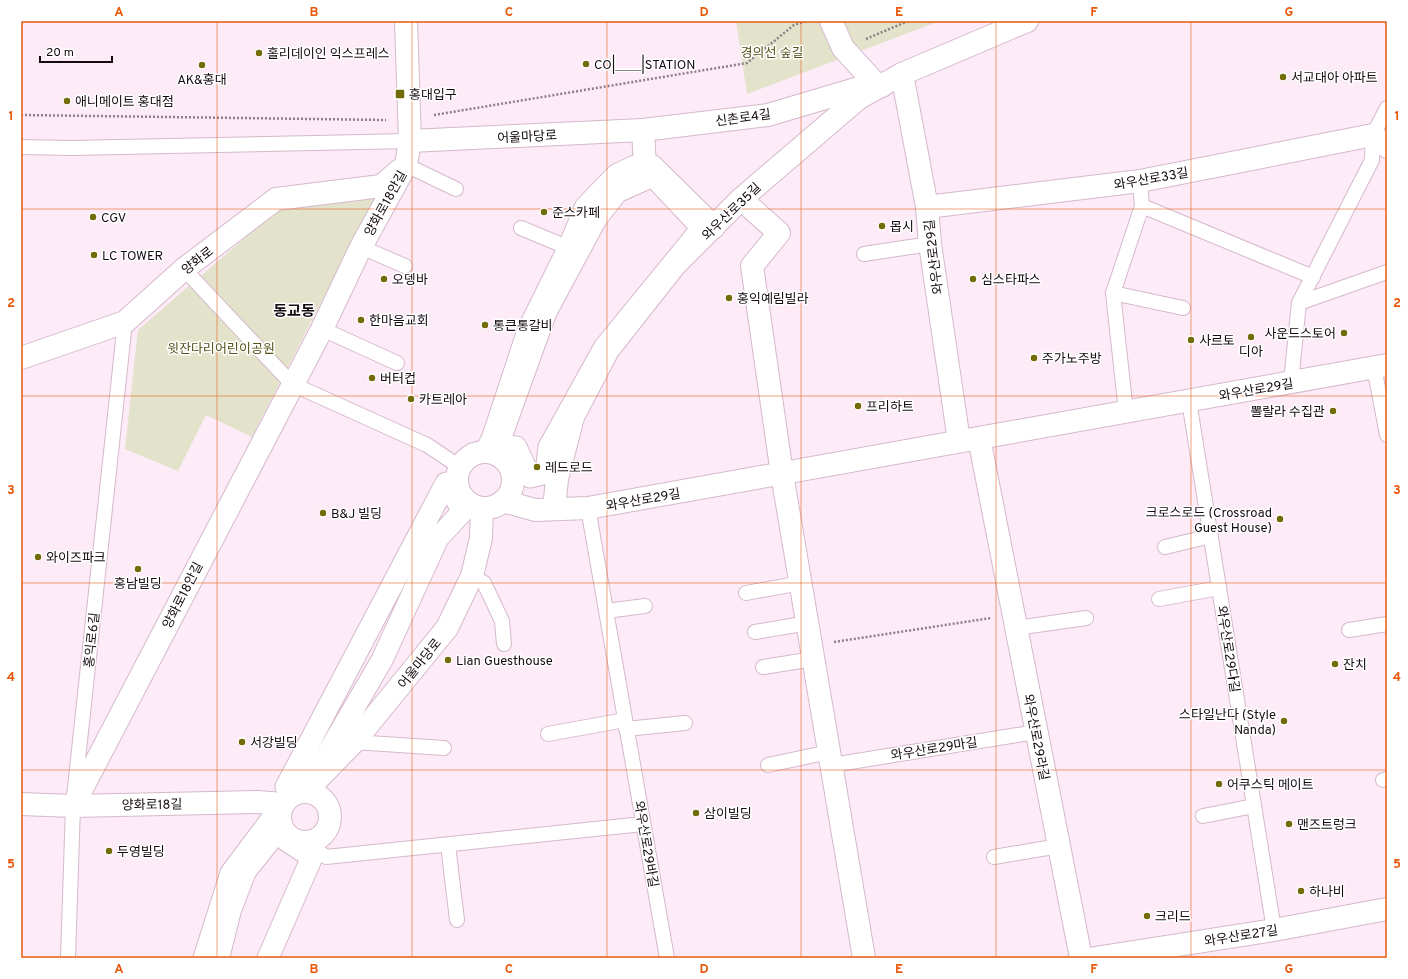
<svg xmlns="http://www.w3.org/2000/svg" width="1408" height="979" viewBox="0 0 1408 979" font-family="Overpass,'Noto Sans KR',sans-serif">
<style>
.green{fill:#e3e3cc}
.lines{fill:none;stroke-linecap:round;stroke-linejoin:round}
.service-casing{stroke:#d5b9cc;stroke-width:16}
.pedestrian-casing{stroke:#d5b9cc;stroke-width:23}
.minor-casing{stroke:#d5b9cc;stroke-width:24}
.path{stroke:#8c7f88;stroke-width:2.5;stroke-dasharray:2 2;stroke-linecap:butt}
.service{stroke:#fff;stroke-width:14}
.pedestrian{stroke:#fff;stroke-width:21}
.minor{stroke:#fff;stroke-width:22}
.grid{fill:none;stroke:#e8590c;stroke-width:1;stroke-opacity:0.55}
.poi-dot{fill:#716c08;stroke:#fff;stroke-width:1.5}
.labels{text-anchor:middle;stroke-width:3;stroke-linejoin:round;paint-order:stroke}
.park-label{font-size:13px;fill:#57541b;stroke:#fff}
.poi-label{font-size:13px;fill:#140b11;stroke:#fff;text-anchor:start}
.street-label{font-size:13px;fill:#140b11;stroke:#fff}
.quarter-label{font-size:15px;font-weight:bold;fill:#140b11;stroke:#fff}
.neatline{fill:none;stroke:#e8590c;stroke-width:1.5}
.grid-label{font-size:13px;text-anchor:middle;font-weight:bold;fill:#e8590c}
</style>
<rect width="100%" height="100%" fill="#fdebf7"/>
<g class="green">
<polygon points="736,21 940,21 747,94"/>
<polygon points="381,186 252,437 206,415 178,471 125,449 138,330 269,217 313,187"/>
</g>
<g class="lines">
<g class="service-casing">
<g id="service">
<polyline points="21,147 71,148 410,141"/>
<polyline points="406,165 456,189"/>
<polyline points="1142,206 1313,277"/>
<polyline points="521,228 569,248"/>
<polyline points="361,247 405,266"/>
<polyline points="864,254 930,244"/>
<polyline points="184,269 292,384 427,445 460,467"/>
<polyline points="1113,293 1183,308"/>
<polyline points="1299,303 1387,272"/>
<polyline points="322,329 397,363"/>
<polyline points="1374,367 1387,435"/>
<polyline points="1291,382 1299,303 1372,160 1373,135 1387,108"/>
<polyline points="1189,401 1274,930"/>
<polyline points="1126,412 1113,293 1142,206 1140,181"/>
<polyline points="588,508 667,958"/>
<polyline points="1165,547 1211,536"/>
<polyline points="472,576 484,583 502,621 504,644"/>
<polyline points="746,593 801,583"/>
<polyline points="1159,599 1219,588"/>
<polyline points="606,611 645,606"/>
<polyline points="1016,628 1086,618"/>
<polyline points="1349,630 1387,624"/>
<polyline points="755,632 808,623"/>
<polyline points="763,667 814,659"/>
<polyline points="626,729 685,723"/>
<polyline points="548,734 625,720"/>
<polyline points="354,742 444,748"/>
<polyline points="768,765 829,752"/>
<polyline points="832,765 1036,732"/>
<polyline points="1383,780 1387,779"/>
<polyline points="1203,816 1254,806"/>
<polyline points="311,842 317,850 326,857 643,824"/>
<polyline points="448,845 457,920"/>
<polyline points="994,857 1059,846"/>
<polyline points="68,958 73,806 125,322"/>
</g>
</g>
<g class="pedestrian-casing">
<g id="pedestrian">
<polygon points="653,176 702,228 604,348 549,447 546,473 530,477 516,447 498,445 546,312 596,219 617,192"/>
<polygon points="446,483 463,511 438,538 382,660 305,792 286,787"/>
<polyline points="204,958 231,873 270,821 287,841 312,857 268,958"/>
</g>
</g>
<g class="minor-casing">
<g id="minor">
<polyline points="831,21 843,48 875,83 882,86"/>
<polyline points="902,74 927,207 930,244 959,441"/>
<polyline points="643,130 645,167"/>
<polyline points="410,141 643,130 768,115 869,85"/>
<polyline points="741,199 779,233 752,266 782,474 864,958"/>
<polyline points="927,207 1140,181 1373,135 1387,147"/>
<polyline points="21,358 125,322 184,269 276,199 381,186 400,170"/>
<polyline points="979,438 1081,958"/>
<circle cx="485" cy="480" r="28"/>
<polyline points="486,452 493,438 529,329 569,248 586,207 617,175 634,167 652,166 714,227"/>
<polyline points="503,501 535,510 588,508 1387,365"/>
<polyline points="554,509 557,479 573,417 608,350 675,265 741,199 859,98 902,74 1027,21"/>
<circle cx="305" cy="817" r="25"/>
<polyline points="305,792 354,742 447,628 472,576 481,538 482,508"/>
<polyline points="21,804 73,806 257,802 283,804"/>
<polyline points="73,806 322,329 361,247 406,165 410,141 406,21"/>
<polyline points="218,958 230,910 245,871 281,826"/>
<polyline points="1095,958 1274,930 1387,909"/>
</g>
</g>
<g class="path">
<polyline points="866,39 908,21"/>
<polyline points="21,115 386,120"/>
<polyline points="434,115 747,63 794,25 806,21"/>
<polyline points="834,642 991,618"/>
</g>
<use href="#service" class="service"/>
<use href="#pedestrian" class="pedestrian"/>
<use href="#minor" class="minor"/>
</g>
<path class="grid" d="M217 21V958M412 21V958M607 21V958M801 21V958M996 21V958M1191 21V958M21 209H1387M21 396H1387M21 583H1387M21 770H1387"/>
<g class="poi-dot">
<circle cx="259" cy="53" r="4"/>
<circle cx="586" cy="64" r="4"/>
<circle cx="202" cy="65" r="4"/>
<circle cx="1283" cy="77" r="4"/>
<rect x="395" y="89" width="10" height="10" rx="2"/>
<circle cx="67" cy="101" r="4"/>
<circle cx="544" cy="212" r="4"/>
<circle cx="93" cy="217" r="4"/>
<circle cx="882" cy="226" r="4"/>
<circle cx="94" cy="255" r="4"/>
<circle cx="384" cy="279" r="4"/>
<circle cx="973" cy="279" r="4"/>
<circle cx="729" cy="298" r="4"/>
<circle cx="361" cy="320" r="4"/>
<circle cx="485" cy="325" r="4"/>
<circle cx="1344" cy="333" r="4"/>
<circle cx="1251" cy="337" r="4"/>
<circle cx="1191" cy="340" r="4"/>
<circle cx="1034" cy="358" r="4"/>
<circle cx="372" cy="378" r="4"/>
<circle cx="411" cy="399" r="4"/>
<circle cx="858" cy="406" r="4"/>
<circle cx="1333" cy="411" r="4"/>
<circle cx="537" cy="467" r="4"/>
<circle cx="323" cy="513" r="4"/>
<circle cx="1280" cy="519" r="4"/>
<circle cx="38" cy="557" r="4"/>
<circle cx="138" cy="569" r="4"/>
<circle cx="448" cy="660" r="4"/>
<circle cx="1335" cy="664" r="4"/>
<circle cx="1284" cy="721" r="4"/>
<circle cx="242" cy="742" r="4"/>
<circle cx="1219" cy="784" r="4"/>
<circle cx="696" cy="813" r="4"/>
<circle cx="1289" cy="824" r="4"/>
<circle cx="109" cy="851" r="4"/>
<circle cx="1301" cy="891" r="4"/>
<circle cx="1147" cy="916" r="4"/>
</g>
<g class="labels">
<g class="park-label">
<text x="772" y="57">경의선 숲길</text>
<text x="221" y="353">윗잔다리어린이공원</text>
</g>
<g class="poi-label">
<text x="267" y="58">홀리데이인 익스프레스</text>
<text x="594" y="69">CO|＿＿|STATION</text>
<text x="1291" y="82">서교대아 아파트</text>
<text x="202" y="84" text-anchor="middle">AK&amp;홍대</text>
<text x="409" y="99">홍대입구</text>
<text x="75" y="106">애니메이트 홍대점</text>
<text x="552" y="217">준스카페</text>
<text x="101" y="222">CGV</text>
<text x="890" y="231">몹시</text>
<text x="102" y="260">LC TOWER</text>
<text x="392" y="284">오뎅바</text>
<text x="981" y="284">심스타파스</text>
<text x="737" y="303">홍익예림빌라</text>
<text x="369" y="325">한마음교회</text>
<text x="493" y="330">통큰통갈비</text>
<text x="1336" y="338" text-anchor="end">사운드스토어</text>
<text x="1199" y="345">사르토</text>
<text x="1251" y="356" text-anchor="middle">디아</text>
<text x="1042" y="363">주가노주방</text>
<text x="380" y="383">버터컵</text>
<text x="419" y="404">카트레아</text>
<text x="866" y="411">프리하트</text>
<text x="1325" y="416" text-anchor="end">뽈랄라 수집관</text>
<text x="545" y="472">레드로드</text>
<text x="1272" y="517" text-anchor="end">크로스로드 (Crossroad<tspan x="1272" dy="15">Guest House)</tspan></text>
<text x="331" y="518">B&amp;J 빌딩</text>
<text x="46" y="562">와이즈파크</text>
<text x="138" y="588" text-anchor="middle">홍남빌딩</text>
<text x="456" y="665">Lian Guesthouse</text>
<text x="1343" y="669">잔치</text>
<text x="1276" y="719" text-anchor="end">스타일난다 (Style<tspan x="1276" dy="15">Nanda)</tspan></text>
<text x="250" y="747">서강빌딩</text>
<text x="1227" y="789">어쿠스틱 메이트</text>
<text x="704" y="818">삼이빌딩</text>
<text x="1297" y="829">맨즈트렁크</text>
<text x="117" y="856">두영빌딩</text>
<text x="1309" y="896">하나비</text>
<text x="1155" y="921">크리드</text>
</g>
<g class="street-label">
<text transform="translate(743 117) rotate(-8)" y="5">신촌로4길</text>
<text transform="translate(527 136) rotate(-3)" y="5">어울마당로</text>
<text transform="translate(1151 178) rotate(-10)" y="5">와우산로33길</text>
<text transform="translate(385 203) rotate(-61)" y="5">양화로18안길</text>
<text transform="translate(731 211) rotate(-44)" y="5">와우산로35길</text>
<text transform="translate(933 257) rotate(-97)" y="5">와우산로29길</text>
<text transform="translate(197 260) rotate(-38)" y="5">양화로</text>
<text transform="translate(1256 389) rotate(-10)" y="5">와우산로29길</text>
<text transform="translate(643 499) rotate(-10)" y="5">와우산로29길</text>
<text transform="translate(182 595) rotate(-63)" y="5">양화로18안길</text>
<text transform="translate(91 640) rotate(-84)" y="5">홍익로6길</text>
<text transform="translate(1229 649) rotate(81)" y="5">와우산로29다길</text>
<text transform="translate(419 663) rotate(-51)" y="5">어울마당로</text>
<text transform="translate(1037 737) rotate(79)" y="5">와우산로29라길</text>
<text transform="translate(934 748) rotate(-9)" y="5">와우산로29마길</text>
<text transform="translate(152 804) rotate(-1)" y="5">양화로18길</text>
<text transform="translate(647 844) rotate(80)" y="5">와우산로29바길</text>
<text transform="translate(1241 935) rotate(-9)" y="5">와우산로27길</text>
</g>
<g class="quarter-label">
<text x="294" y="316">동교동</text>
</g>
</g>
<rect width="1408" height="979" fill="none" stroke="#ffffff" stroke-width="44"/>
<path d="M40 56v6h72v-6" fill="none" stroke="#140b11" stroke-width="2"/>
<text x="46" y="56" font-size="12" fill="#140b11" stroke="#ffffff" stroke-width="3" paint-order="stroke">20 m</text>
<rect x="22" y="22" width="1364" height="935" class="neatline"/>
<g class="grid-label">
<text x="119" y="16">A</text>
<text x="314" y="16">B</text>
<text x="509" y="16">C</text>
<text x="704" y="16">D</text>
<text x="899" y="16">E</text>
<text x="1094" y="16">F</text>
<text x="1289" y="16">G</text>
<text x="11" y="120">1</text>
<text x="1397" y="120">1</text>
<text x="11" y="307">2</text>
<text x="1397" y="307">2</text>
<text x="11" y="494">3</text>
<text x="1397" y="494">3</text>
<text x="11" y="681">4</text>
<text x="1397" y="681">4</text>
<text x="11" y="868">5</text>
<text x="1397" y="868">5</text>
<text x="119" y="973">A</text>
<text x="314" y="973">B</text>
<text x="509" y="973">C</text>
<text x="704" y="973">D</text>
<text x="899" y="973">E</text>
<text x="1094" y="973">F</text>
<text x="1289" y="973">G</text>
</g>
</svg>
